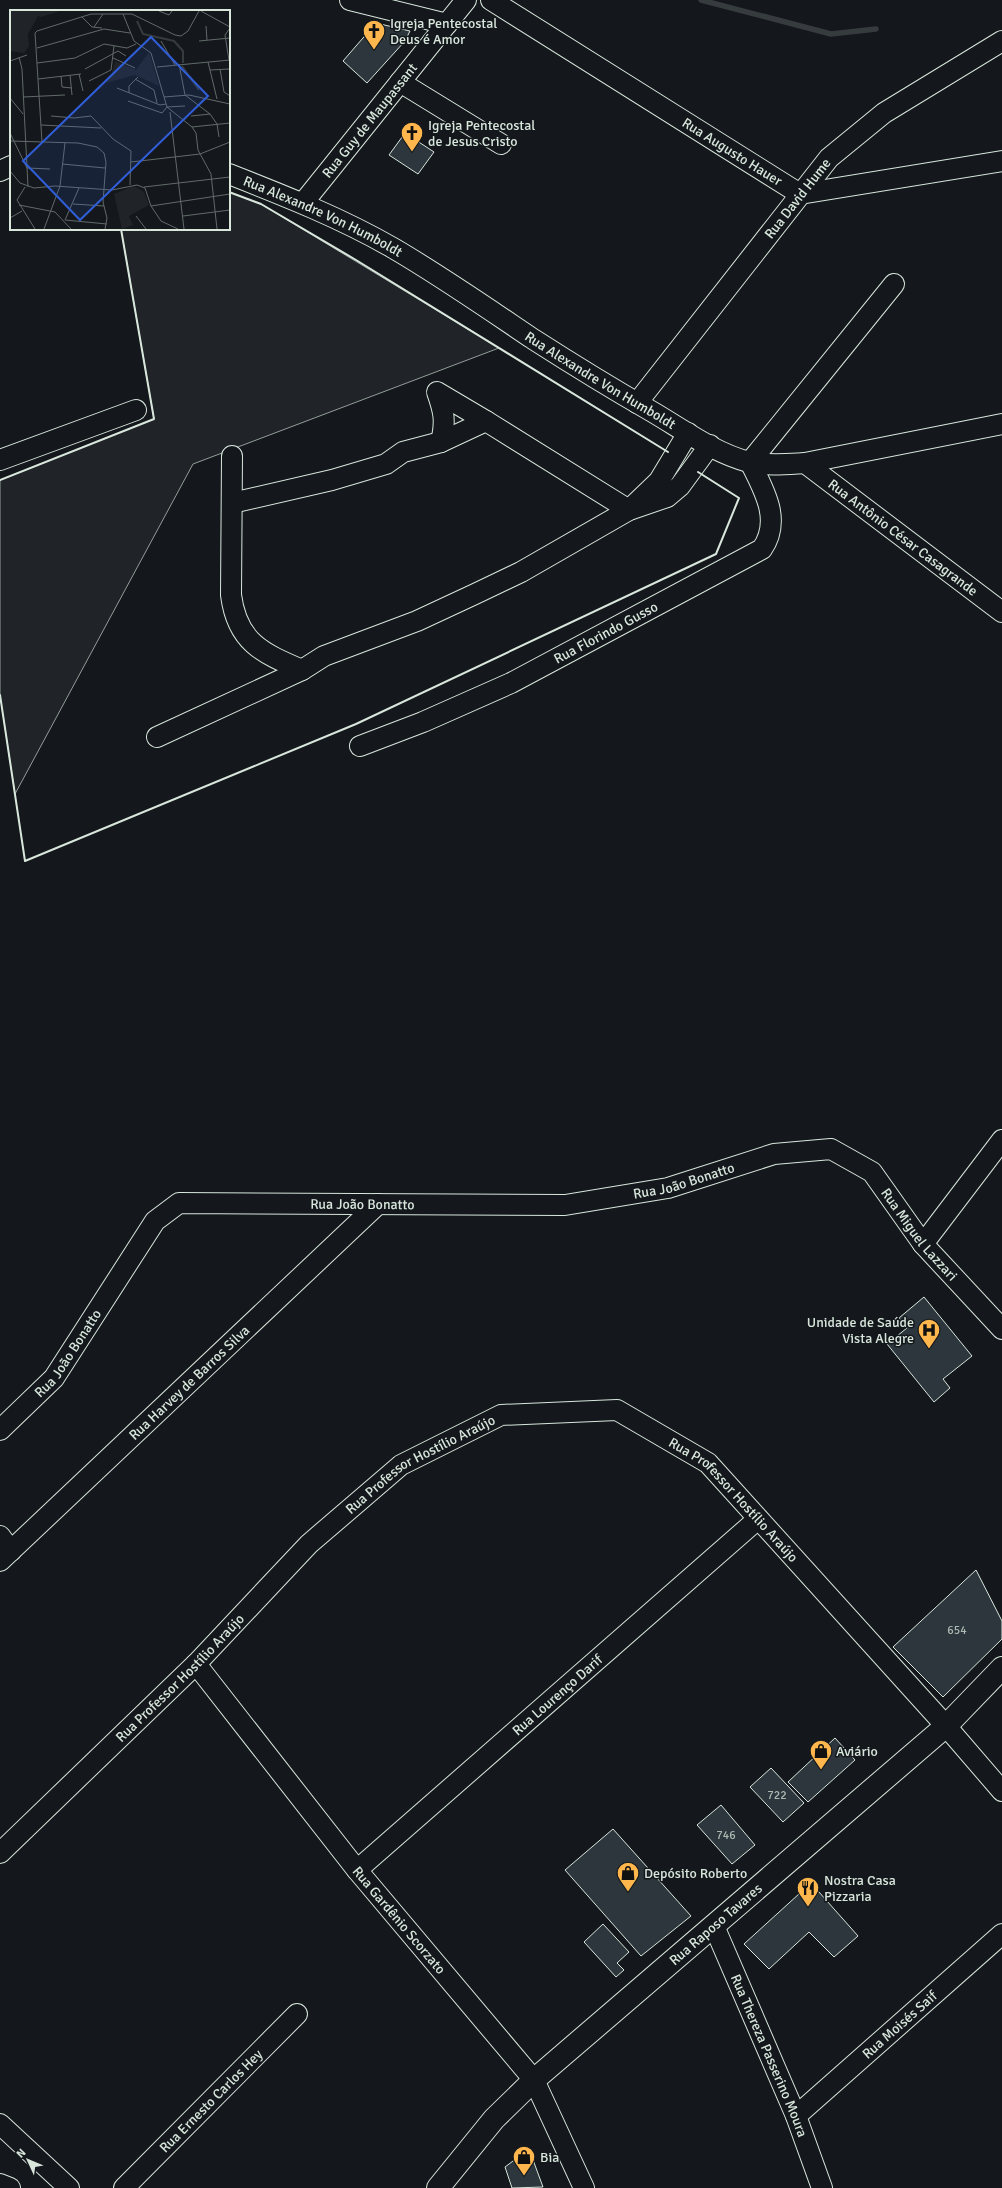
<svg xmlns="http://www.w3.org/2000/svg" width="1002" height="2188" viewBox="0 0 1002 2188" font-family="Signika,sans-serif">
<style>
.green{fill:#202428;stroke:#939e99}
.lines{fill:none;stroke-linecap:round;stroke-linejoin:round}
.stream{stroke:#363b3e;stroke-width:5.5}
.building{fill:#2c363c;stroke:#d8e6dc}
.minor-casing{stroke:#d8e6dc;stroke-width:22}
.major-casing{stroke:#d8e6dc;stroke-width:24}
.minor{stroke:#14181c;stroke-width:20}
.major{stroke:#14181c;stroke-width:22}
.wall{stroke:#d8e6dc;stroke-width:2}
.labels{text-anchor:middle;stroke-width:3;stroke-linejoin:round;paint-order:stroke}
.number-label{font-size:12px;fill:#adbab4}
.poi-label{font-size:14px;fill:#d8e6dc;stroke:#14181c;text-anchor:start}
.street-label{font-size:14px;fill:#d8e6dc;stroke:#14181c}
.inset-river{fill:none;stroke:#363b3e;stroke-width:2}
.inset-road{fill:none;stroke:#626a69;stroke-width:1}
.view{fill:#305dd8;fill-opacity:0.15;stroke:#305dd8;stroke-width:2}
.inset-edge{fill:none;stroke:#d8e6dc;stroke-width:2}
</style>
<rect width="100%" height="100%" fill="#14181c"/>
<polygon class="green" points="229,192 261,204 499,348 193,464 15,794 0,695 0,480 154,419 121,229 229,229"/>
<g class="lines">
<polyline class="stream" points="701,0 831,34 876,29"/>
</g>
<g class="building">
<polygon points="376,23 410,31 405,41 367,83 343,61"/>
<polygon points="405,133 434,152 418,174 389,155"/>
<polygon points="924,1297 972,1356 943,1379 950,1388 934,1402 887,1344 907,1328 899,1318"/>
<polygon points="976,1570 1002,1621 1002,1639 943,1697 893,1647"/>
<polygon points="835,1738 855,1760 808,1802 788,1782"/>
<polygon points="771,1768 804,1803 783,1822 750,1787"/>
<polygon points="721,1805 755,1845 732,1864 697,1825"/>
<polygon points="613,1829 691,1916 641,1956 565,1870"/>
<polygon points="811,1883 858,1936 834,1957 809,1932 769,1969 744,1944"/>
<polygon points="603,1924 629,1952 617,1963 624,1970 616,1977 584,1942"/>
<polygon points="529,2149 543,2187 512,2188 505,2167"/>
</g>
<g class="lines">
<g class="minor-casing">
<g id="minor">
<polyline points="350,0 447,24"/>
<path id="s1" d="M491 0 800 194 1002 161"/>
<polyline points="400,82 501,144"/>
<polyline points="0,171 11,166"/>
<path id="s2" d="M229 174C285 196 341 218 393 248 441 276 487 308 533 339 572 364 611 388 651 411 682 429 714 453 749 462 767 466 787 464 805 463L1002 424"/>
<path id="s3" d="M303 203 466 0"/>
<path id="s4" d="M637 403 829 158 884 113 1002 41"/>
<path d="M441 442C446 421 444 412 437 392L486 421"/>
<path d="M232 456 231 595C237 642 262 653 302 670"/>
<polyline points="0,460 136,410"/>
<path id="s5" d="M805 463 1002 612"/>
<polyline points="232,503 332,480 386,464 403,452 441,442 486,421 629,510"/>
<polyline points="633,506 659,481 688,433"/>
<polyline points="157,737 302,670 324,656 417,621 475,594 521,572 629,510 667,497 680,486 710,445"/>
<path id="s6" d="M360 746 423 722 511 683 762 549C782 520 764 490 750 462L894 284"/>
<polyline points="923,1244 1002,1140"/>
<path id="s7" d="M0 1430 54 1378 155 1221 179 1203 565 1205 668 1188 774 1154 831 1149 872 1172 923 1244 1002 1329"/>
<polyline points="0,1536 11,1551"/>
<path id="s8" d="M0 1561 378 1204"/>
<path id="s9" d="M196 1664 357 1870 534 2080 584 2188"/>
<path id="s10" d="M0 1853 196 1664 309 1544 401 1465 501 1415 617 1410 708 1463 946 1726 1002 1791"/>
<path id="s11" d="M357 1870 758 1519"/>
<path id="s12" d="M714 1926 796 2116 822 2188"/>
<path id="s13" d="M796 2116 1002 1934"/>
<polyline points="0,2124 69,2188"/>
<polyline points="0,2184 10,2188"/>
<path id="s14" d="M124 2188 297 2014"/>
</g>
</g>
<g class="major-casing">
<g id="major">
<path id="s15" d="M438 2188 494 2119 534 2080 946 1726 1002 1668"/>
</g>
</g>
<use href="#minor" class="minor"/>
<use href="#major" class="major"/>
<g class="wall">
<polyline points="229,192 261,204 356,260 668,452"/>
<polyline points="0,480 154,419 121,229"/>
<polyline points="0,695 25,861 356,724 716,554 739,498 698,472"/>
</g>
</g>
<defs>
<g id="church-pin" transform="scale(1.15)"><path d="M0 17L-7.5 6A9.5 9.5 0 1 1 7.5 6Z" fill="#ffb74d" stroke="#14181c"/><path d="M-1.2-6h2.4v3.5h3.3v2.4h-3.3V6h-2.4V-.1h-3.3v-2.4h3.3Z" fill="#111"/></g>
<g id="hospital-pin" transform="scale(1.15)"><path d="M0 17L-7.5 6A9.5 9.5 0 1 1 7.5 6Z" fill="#ffb74d" stroke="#14181c"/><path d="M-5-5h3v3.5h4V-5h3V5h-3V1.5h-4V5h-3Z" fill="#111"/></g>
<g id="shop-pin" transform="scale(1.15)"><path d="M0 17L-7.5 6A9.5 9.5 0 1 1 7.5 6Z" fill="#ffb74d" stroke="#14181c"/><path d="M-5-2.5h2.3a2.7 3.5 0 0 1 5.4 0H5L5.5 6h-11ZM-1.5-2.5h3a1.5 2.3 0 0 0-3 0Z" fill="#111"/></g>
<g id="restaurant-pin" transform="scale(1.15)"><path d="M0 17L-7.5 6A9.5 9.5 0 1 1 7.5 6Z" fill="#ffb74d" stroke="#14181c"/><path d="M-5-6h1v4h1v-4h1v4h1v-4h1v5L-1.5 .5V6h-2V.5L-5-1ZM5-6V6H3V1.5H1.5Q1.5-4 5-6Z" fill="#111"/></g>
</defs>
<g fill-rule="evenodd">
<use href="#church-pin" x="374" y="31"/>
<use href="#church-pin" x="412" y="133"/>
<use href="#hospital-pin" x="929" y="1330"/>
<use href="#shop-pin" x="821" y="1751"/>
<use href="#shop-pin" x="628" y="1873"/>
<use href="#restaurant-pin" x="808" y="1888"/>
<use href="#shop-pin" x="524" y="2157"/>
</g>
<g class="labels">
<g class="number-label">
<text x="957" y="1634">654</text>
<text x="777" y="1799">722</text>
<text x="726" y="1839">746</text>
</g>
<g class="poi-label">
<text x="390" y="28">Igreja Pentecostal<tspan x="390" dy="16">Deus é Amor</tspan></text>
<text x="428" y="130">Igreja Pentecostal<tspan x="428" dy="16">de Jesus Cristo</tspan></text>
<text x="914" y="1327" text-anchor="end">Unidade de Saúde<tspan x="914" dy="16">Vista Alegre</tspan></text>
<text x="836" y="1756">Aviário</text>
<text x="644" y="1878">Depósito Roberto</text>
<text x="824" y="1885">Nostra Casa<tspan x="824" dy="16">Pizzaria</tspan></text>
<text x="540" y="2162">Bia</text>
</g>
<g class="street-label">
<text dy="5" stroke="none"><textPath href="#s3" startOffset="106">Rua Guy de Maupassant</textPath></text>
<text dy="5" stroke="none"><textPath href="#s1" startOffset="285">Rua Augusto Hauer</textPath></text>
<text dy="5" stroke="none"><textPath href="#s4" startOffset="260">Rua David Hume</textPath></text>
<text dy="5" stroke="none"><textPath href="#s2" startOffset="103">Rua Alexandre Von Humboldt</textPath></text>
<text dy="5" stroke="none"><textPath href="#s2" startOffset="426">Rua Alexandre Von Humboldt</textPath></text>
<text dy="5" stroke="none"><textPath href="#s5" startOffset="123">Rua Antônio César Casagrande</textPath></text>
<text dy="5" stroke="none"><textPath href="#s6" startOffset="271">Rua Florindo Gusso</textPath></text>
<text dy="5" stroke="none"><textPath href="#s7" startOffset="799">Rua João Bonatto</textPath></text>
<text dy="5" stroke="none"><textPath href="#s7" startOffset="475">Rua João Bonatto</textPath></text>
<text dy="5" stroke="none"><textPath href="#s7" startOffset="1076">Rua Miguel Lazzari</textPath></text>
<text dy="5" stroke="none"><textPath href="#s7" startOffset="103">Rua João Bonatto</textPath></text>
<text dy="5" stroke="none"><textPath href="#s8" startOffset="260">Rua Harvey de Barros Silva</textPath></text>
<text dy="5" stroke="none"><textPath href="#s10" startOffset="575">Rua Professor Hostílio Araújo</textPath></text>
<text dy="5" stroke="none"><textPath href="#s10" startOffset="935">Rua Professor Hostílio Araújo</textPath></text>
<text dy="5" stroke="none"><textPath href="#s10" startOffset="251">Rua Professor Hostílio Araújo</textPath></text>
<text dy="5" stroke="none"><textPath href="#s11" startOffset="266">Rua Lourenço Darif</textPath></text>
<text dy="5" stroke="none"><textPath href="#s9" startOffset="327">Rua Gardênio Scorzato</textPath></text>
<text dy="5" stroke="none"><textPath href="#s15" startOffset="384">Rua Raposo Tavares</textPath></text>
<text dy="5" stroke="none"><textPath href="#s13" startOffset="138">Rua Moisés Saif</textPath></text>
<text dy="5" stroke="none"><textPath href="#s12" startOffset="141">Rua Thereza Passerino Moura</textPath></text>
<text dy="5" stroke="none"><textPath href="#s14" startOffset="123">Rua Ernesto Carlos Hey</textPath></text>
</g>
</g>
<g transform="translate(10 10)">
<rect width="220" height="220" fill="#14181c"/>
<path d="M0 1H50L31 7 28 6 18 24 19 36 14 43 0 41ZM139 42 149 76 125 65 96 73 101 66 105 51 126 60ZM124 176 134 182 139 195 119 206 123 215 112 219 104 184Z" fill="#202428"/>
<path class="inset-river" d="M127 11 133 24 164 31 173 41V53M172 56 189 80"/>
<path class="inset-road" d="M149 1 159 5 162 1M191 1 220 17M113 4 124 31 141 43 157 97 182 117 186 123 188 140 201 164 207 219M72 7 82 17 92 18M196 16 197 30M84 17 93 4M151 31 165 55M189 31 220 28M27 38 94 19 120 23M9 47 12 59 18 177M103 48 125 58M219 50 215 25 220 18M0 51 17 45M198 52 207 89M27 53 65 48 94 34 117 38 126 34M169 54 175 85 200 104 207 114 209 127M147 57 220 50M75 59 108 41 116 46M210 59 214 82 220 86M200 60 220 59M69 64 73 81M60 65 62 85M51 66 52 77 62 78M28 69 71 64M125 69 144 80 147 93M79 71 101 60 104 36M107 78 150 95 156 94M119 83V76L128 67M13 87 55 85M154 87 179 85 220 94M0 88 13 104M118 91 152 103 157 97 175 96M160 102 174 219M41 106 64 108 81 106 103 129 121 141 120 175M181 106 200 104M31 115 91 118M182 117 220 113M0 123 17 158 40 159M0 131 68 133 87 137 94 143 96 152 93 192 97 208 95 219M32 132 25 23 27 21 81 4H122L165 25 171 26 178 21 189 1M121 152 190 144 220 132V135M52 154 95 158M0 161 10 173 24 178 45 176 102 180 127 175 135 178 141 196 151 211 168 219M15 177 7 190 25 219M134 177 220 167M69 178 55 210 97 214M63 194 94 196M9 195 45 202 61 219M141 196 220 184M126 206 136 219M173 206 220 200M0 208 12 201M34 219 50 176 55 133"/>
<path class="view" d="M141 27 198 86 70 210 13 151Z"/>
<rect width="220" height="220" class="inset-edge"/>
</g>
<g transform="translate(28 2160) rotate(314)" stroke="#14181c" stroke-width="3" paint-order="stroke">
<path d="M0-3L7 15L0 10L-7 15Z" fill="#d8e6dc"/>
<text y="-6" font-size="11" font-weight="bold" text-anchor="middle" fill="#d8e6dc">N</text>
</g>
</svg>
